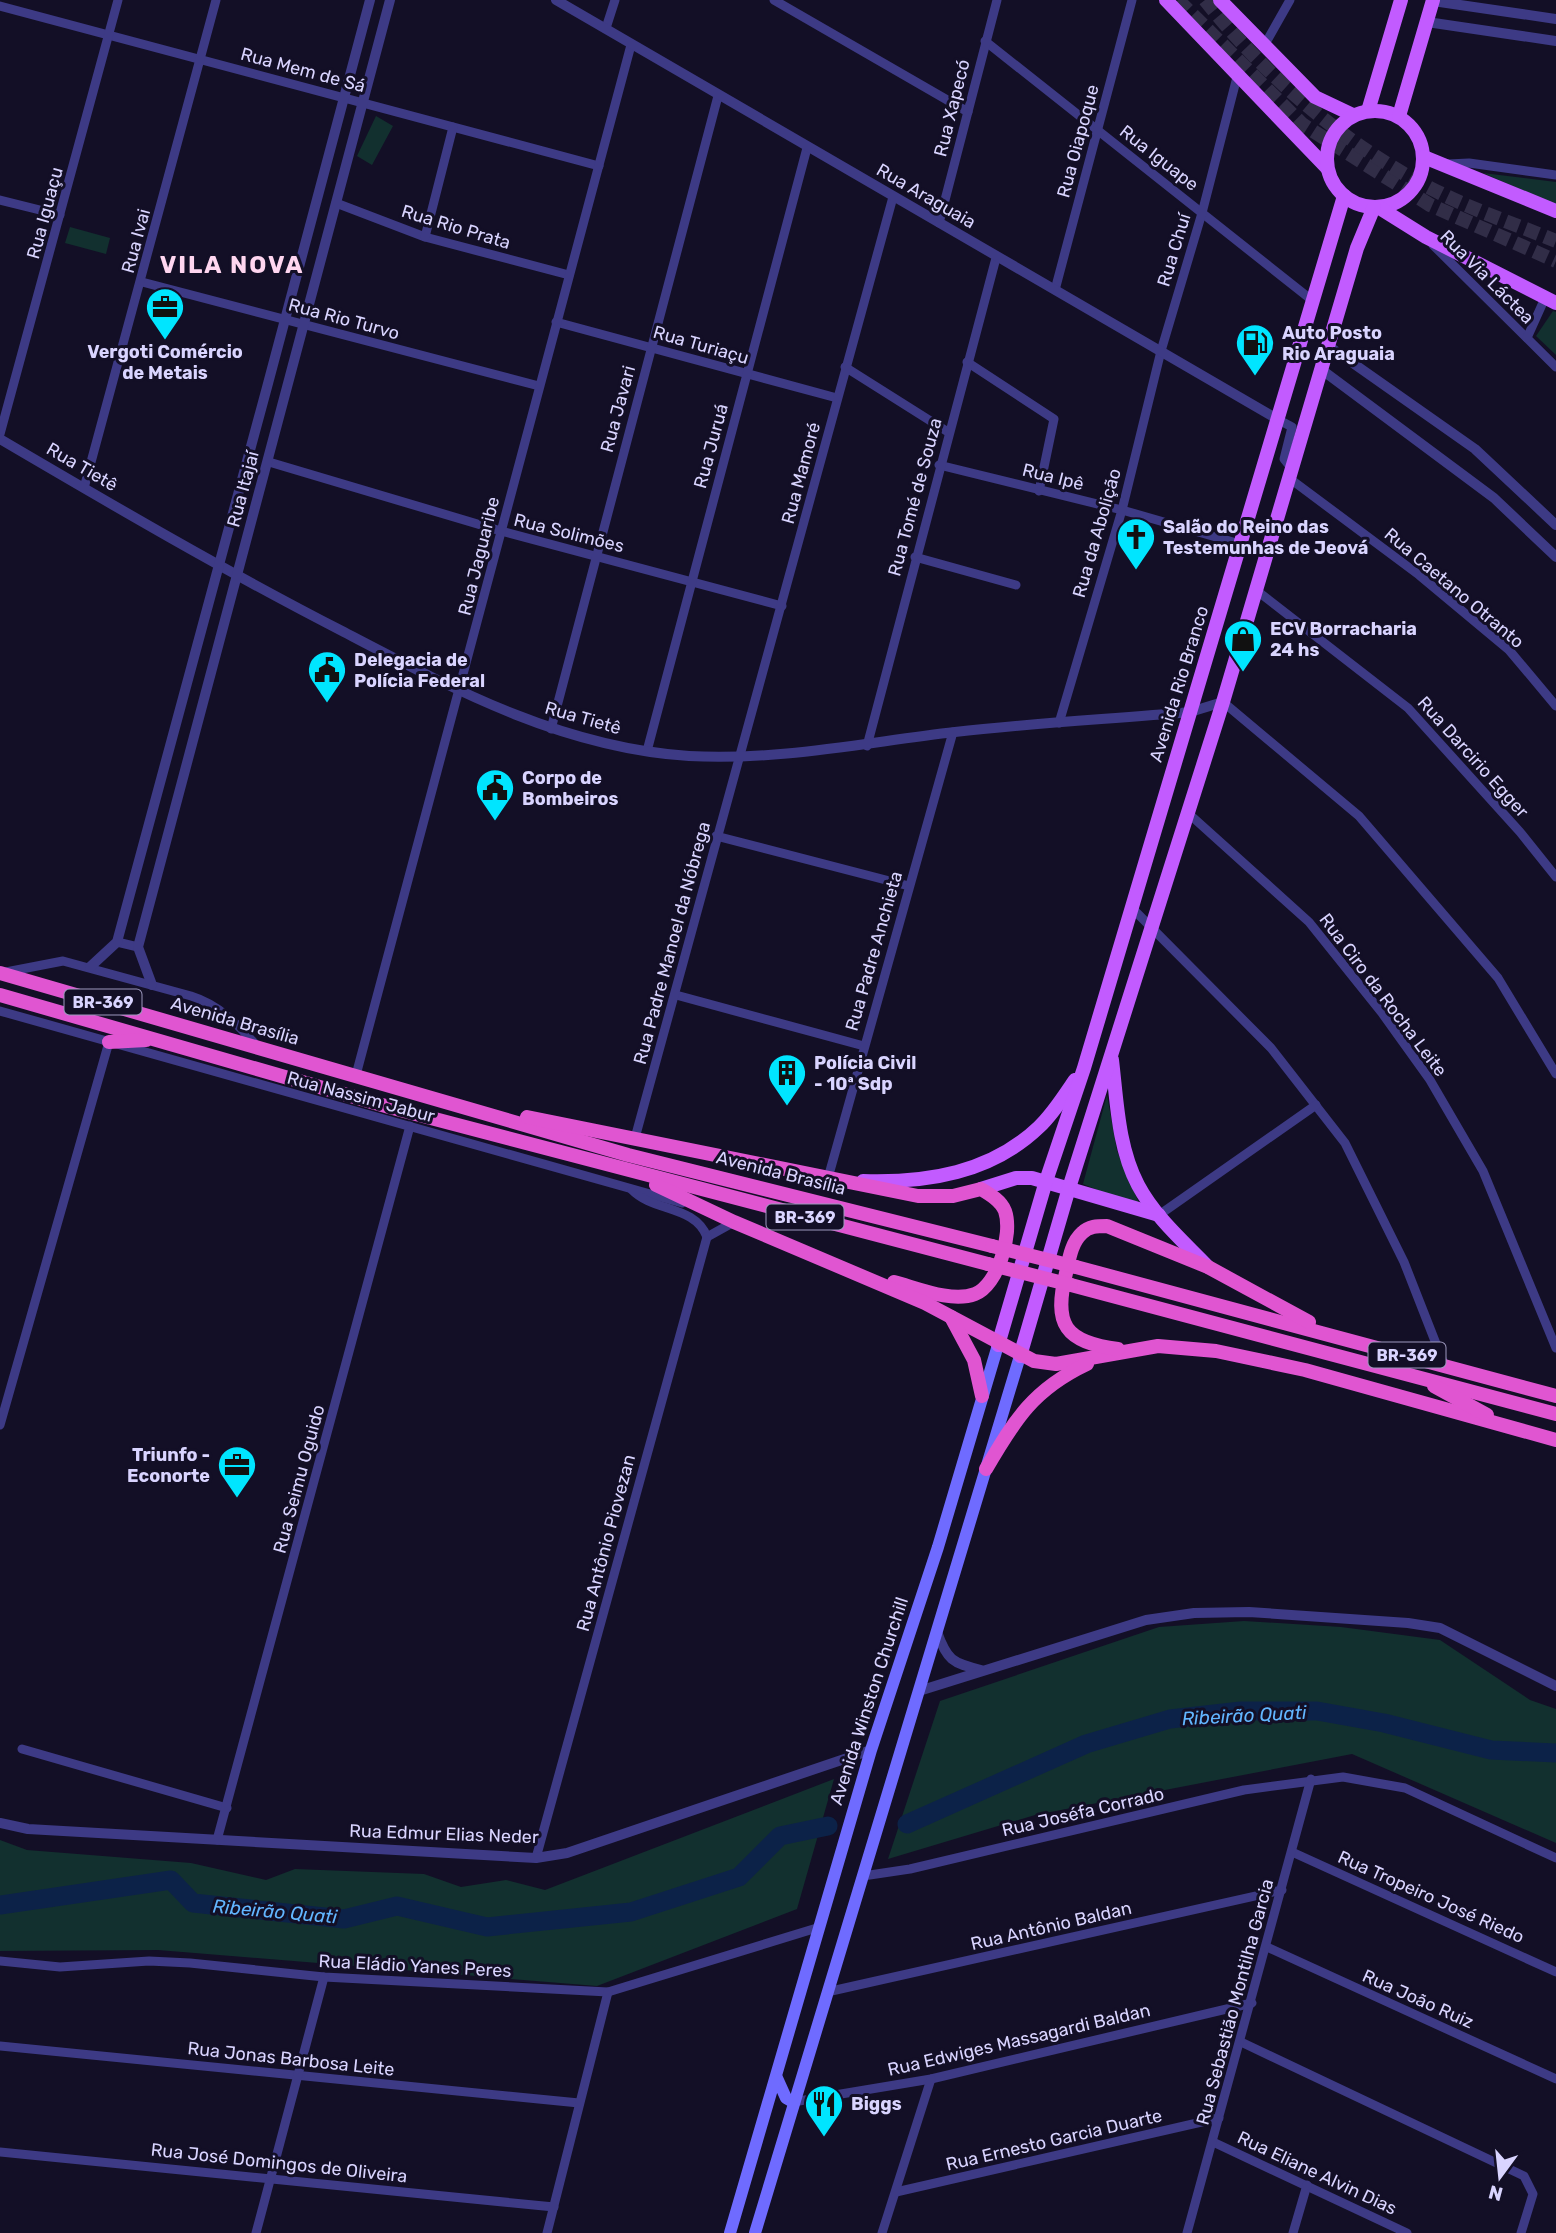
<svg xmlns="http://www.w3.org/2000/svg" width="1556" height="2233" viewBox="0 0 1556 2233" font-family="Rubik,sans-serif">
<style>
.green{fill:#12302f}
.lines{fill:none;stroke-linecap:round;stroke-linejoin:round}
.river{stroke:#0c2248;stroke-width:19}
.primary-tunnel{stroke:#312d47;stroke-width:14;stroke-dasharray:14 7;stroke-linecap:butt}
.minor{stroke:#3d3a85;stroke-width:9}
.tertiary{stroke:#3d3a85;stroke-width:10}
.secondary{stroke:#6f6bff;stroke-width:12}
.primary{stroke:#c25bff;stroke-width:14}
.trunk{stroke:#e055d1;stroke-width:14}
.trunk-bridge{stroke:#e055d1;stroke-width:14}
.labels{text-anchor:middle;stroke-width:6;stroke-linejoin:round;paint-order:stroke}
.shield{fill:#130f26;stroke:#9e99be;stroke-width:2}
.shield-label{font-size:16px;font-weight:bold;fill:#d9d4ff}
.street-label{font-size:18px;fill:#d9d4ff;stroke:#130f26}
.poi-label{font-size:18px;font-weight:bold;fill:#d9d4ff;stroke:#130f26;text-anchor:start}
.water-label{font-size:19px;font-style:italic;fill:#62b6ff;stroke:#130f26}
.district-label{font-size:24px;font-weight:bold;letter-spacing:2px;fill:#ffd6f0;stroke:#130f26}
</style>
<rect width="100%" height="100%" fill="#130f26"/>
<g class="green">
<polygon points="376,116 393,126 372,165 357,156"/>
<polygon points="1483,173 1556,182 1556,205"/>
<polygon points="70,227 110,238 106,254 65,243"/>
<polygon points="1553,311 1556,312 1556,355 1536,336"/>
<polygon points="1107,1095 1117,1151 1141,1208 1083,1184"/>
<polygon points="1244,1621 1341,1627 1440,1640 1530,1700 1556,1709 1556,1843 1352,1754 1035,1815 888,1859 940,1701 1159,1627"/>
<polygon points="834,1779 797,1909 597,1986 158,1950 0,1951 0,1840 27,1850 191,1863 266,1880 295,1869 424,1874 461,1887 506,1880 545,1890"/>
</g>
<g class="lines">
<g class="river">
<polyline points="907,1824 1086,1744 1170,1719 1241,1711 1317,1711 1384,1723 1491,1750 1556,1753"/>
<polyline points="0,1905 171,1880 193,1903 344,1919 397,1906 487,1927 631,1912 739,1877 780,1836 828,1826"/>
</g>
<g class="primary-tunnel">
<polyline points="1178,0 1302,124 1430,205 1556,261"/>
<path d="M1205 0C1268 79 1347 147 1438 192 1476 211 1517 225 1556 241"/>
</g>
<g class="minor">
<polyline points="774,0 968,112"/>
<polyline points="0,6 599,166"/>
<polyline points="606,28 615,0"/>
<polyline points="985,41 1313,301"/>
<polyline points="1264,46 1290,0"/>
<polyline points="1448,164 1469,163 1556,175"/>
<polyline points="0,200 60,215"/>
<polyline points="336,203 425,237 569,275"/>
<polyline points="939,223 997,0"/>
<polyline points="425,237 453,127"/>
<polyline points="1433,245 1556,367"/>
<polyline points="142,282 539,386"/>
<polyline points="1055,290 1132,0"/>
<polyline points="556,322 837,398"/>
<polyline points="1527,338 1545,298"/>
<polyline points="967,362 1054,419 1039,491"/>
<polyline points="845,367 948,432"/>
<polyline points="1279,420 1292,427 1284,459 1292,469"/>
<polyline points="0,434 118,0"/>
<polyline points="269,462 501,531 782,606"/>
<polyline points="939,465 1122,510 1240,544"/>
<polyline points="1289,478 1419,575 1509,650 1556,706"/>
<polyline points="84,488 216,0"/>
<polyline points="915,557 1016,585"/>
<polyline points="1256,590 1408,708 1520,832 1556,877"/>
<polyline points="1223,702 1359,816 1498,978 1556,1074"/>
<polyline points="1059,723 1122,510 1161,351 1202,213 1237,77"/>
<polyline points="551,729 718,96"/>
<polyline points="867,746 996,258"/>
<polyline points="647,751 807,148"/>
<polyline points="1188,813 1309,922 1382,1013 1430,1080 1483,1171 1556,1348"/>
<polyline points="716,836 909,886"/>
<polyline points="1132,908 1271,1048 1345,1143 1404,1262 1444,1364"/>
<polyline points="117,942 138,947"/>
<path d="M6 972 63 961 191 996C220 1005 238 1025 258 1047"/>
<polyline points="676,995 864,1046"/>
<polyline points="0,1011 682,1203"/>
<polyline points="356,1075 631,45"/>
<polyline points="635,1138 893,197"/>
<polyline points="828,1178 953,732"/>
<path d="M632 1190C653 1212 695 1205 707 1237"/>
<polyline points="1159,1215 1316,1105"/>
<polyline points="707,1237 734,1222"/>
<polyline points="0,1425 109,1042"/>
<polyline points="22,1749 227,1808"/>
<polyline points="217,1840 410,1126"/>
<polyline points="1292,1852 1556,1972"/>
<polyline points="536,1858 707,1237"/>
<polyline points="863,1876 910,1869 1244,1790 1343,1777 1405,1788 1556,1858"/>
<polyline points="1267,1947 1556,2079"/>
<polyline points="0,1961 60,1967 149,1961 190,1963 324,1977 608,1992 820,1927"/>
<polyline points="827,1992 1282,1890"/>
<polyline points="1241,2042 1524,2176 1533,2194 1521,2233"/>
<polyline points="0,2046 579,2103"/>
<polyline points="793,2102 931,2079 1252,2003"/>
<polyline points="1213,2142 1407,2233"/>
<polyline points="0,2152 554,2207"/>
<polyline points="896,2192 1219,2118"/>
<polyline points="256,2233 324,1977"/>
<polyline points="547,2233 608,1992"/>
<polyline points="882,2233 931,2079"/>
<polyline points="1187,2233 1311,1779"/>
<polyline points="1293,2233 1307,2185"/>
</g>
<g class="tertiary">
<polyline points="556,0 1279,420"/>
<polyline points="1433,1 1556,19"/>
<polyline points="1427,22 1556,41"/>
<polyline points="1330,347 1475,449 1556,525"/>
<polyline points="1322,370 1494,498 1556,557"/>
<path d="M0 439C114 506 227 572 344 632 455 690 563 748 689 756 779 761 867 742 955 732 1033 723 1112 719 1190 712L1223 702"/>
<path d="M90 967 117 942C204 629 286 314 370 0"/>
<polyline points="152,985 138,947 390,0"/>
<path d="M937 1632C947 1660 952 1663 981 1670"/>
<polyline points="919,1691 1146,1620 1194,1613 1249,1612 1408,1623 1440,1628 1556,1686"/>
<polyline points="0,1823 28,1829 536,1858 567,1853 871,1750"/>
</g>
<g class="secondary">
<polyline points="777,2078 786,2098 793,2102"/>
<polyline points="730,2233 871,1750 938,1547 998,1345"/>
<polyline points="755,2233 1020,1356"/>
</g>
<g class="primary">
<polyline points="1166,0 1327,168"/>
<polyline points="1220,0 1315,97 1353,115"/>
<circle cx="1375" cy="159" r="48"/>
<polyline points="1368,111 1401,0"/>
<polyline points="1399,116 1433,0"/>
<polyline points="1424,157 1556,211"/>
<polyline points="1378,207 1426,237 1556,303"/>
<path d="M1112 1060C1117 1102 1118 1147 1138 1185 1155 1217 1183 1241 1208 1267"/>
<path d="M863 1181C927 1183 991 1173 1039 1127 1053 1114 1064 1096 1075 1080"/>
<polyline points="981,1189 1016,1178 1032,1178 1159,1215"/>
<polyline points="998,1345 1046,1181 1084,1068 1344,196"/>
<polyline points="1020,1356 1069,1188 1223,702 1357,248 1374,207"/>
</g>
<g class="trunk">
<polyline points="0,973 628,1155 992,1246"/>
<polyline points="0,995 389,1107 988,1264"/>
<polyline points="109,1042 146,1040"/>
<path d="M527 1117 918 1196H953L981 1189C991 1195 1001 1201 1005 1211 1013 1234 998 1285 975 1294 952 1303 917 1288 894 1282"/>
<polyline points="656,1185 734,1222 925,1303 1034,1361 1056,1364 1158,1346 1216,1351 1305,1370 1556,1440"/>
<polyline points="1076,1267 1556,1396"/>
<polyline points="1071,1285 1556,1414"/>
<polyline points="951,1317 974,1360 982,1396"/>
<path d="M1118 1349C1065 1342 1053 1325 1066 1273 1069 1260 1071 1243 1082 1233 1089 1226 1097 1226 1107 1226L1208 1267 1309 1322"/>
<polyline points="1434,1386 1487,1415"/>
<path d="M986 1469C1015 1419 1034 1389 1087 1364"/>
</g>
<g class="trunk-bridge">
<polyline points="992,1246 1076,1267"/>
<polyline points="988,1264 1071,1285"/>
</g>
</g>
<defs>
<g id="office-pin" transform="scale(2.0125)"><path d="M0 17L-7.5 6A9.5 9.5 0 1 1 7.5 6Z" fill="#00e5ff" stroke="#130f26"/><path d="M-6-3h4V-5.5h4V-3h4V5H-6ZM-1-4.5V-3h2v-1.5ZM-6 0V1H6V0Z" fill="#111"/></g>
<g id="fuel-pin" transform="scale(2.0125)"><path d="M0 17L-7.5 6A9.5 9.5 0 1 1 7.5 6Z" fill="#00e5ff" stroke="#130f26"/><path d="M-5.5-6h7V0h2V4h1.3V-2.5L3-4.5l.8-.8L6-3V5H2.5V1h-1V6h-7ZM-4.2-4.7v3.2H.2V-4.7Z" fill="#111"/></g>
<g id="church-pin" transform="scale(2.0125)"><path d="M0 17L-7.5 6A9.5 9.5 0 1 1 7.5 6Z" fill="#00e5ff" stroke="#130f26"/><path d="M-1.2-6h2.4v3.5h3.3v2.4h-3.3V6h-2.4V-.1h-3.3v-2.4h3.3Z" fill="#111"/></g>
<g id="shop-pin" transform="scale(2.0125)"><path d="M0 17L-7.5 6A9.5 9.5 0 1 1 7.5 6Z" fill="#00e5ff" stroke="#130f26"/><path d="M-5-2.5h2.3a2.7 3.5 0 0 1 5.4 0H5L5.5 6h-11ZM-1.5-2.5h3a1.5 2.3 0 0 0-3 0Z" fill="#111"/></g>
<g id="civic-pin" transform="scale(2.0125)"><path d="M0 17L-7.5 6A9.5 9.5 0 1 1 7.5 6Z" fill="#00e5ff" stroke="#130f26"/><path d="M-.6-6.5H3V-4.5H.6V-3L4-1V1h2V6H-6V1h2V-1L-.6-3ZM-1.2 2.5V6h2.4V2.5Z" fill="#111"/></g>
<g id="building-pin" transform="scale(2.0125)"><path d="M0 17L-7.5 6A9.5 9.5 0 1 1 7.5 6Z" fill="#00e5ff" stroke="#130f26"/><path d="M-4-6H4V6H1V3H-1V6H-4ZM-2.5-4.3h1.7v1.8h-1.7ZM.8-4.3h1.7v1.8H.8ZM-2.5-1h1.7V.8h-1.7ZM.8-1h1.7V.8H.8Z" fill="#111"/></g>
<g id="restaurant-pin" transform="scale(2.0125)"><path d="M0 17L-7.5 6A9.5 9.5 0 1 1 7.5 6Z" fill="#00e5ff" stroke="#130f26"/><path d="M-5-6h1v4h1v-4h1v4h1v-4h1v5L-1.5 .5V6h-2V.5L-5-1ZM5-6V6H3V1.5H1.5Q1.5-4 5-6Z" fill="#111"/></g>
</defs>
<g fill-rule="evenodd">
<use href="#office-pin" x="165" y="307"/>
<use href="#fuel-pin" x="1255" y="343"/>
<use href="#church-pin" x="1136" y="537"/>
<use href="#shop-pin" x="1243" y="639"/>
<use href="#civic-pin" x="327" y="670"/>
<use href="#civic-pin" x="495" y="788"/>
<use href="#building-pin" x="787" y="1073"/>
<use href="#office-pin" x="237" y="1465"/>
<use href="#restaurant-pin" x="824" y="2104"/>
</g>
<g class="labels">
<g class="shield">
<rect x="64.5" y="989.5" width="77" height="25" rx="5"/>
<rect x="766.5" y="1204.5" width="77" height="25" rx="5"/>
<rect x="1368.5" y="1342.5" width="77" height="25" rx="5"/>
</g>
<g class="shield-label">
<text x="103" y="1008">BR-369</text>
<text x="805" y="1223">BR-369</text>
<text x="1407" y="1361">BR-369</text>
</g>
<g class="street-label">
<text transform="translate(303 70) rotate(15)" y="6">Rua Mem de Sá</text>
<text transform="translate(952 108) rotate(-76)" y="6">Rua Xapecó</text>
<text transform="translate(1078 141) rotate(-75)" y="6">Rua Oiapoque</text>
<text transform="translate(1159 158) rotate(38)" y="6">Rua Iguape</text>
<text transform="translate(926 196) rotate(30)" y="6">Rua Araguaia</text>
<text transform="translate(45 213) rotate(-75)" y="6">Rua Iguaçu</text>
<text transform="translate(456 227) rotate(17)" y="6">Rua Rio Prata</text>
<text transform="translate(136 241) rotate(-75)" y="6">Rua Ivai</text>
<text transform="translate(1174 250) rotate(-73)" y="6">Rua Chuí</text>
<text transform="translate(1487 277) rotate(45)" y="6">Rua Via Láctea</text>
<text transform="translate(344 319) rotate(15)" y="6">Rua Rio Turvo</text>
<text transform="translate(701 345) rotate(16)" y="6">Rua Turiaçu</text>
<text transform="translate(618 409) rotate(-75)" y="6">Rua Javari</text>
<text transform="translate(711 446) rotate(-75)" y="6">Rua Juruá</text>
<text transform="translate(82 467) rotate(30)" y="6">Rua Tietê</text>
<text transform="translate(801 473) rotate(-75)" y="6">Rua Mamoré</text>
<text transform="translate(1053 477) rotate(14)" y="6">Rua Ipê</text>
<text transform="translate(243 489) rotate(-75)" y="6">Rua Itajaí</text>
<text transform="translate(915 497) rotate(-75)" y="6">Rua Tomé de Souza</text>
<text transform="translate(569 533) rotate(14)" y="6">Rua Solimões</text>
<text transform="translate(1097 533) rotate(-74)" y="6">Rua da Abolição</text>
<text transform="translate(479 556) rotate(-76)" y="6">Rua Jaguaribe</text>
<text transform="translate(1454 588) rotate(40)" y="6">Rua Caetano Otranto</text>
<text transform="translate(1179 684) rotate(-73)" y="6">Avenida Rio Branco</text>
<text transform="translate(583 718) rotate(16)" y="6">Rua Tietê</text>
<text transform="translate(1473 757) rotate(48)" y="6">Rua Darcirio Egger</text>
<text transform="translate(672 943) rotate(-75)" y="6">Rua Padre Manoel da Nóbrega</text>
<text transform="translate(874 951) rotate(-74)" y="6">Rua Padre Anchieta</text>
<text transform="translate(1383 995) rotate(53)" y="6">Rua Ciro da Rocha Leite</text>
<text transform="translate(235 1021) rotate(16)" y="6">Avenida Brasília</text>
<text transform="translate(361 1097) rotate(15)" y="6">Rua Nassim Jabur</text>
<text transform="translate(781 1173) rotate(14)" y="6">Avenida Brasília</text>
<text transform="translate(299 1479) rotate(-75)" y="6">Rua Seimu Oguido</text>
<text transform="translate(606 1543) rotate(-75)" y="6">Rua Antônio Piovezan</text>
<text transform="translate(869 1701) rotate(-72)" y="6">Avenida Winston Churchill</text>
<text transform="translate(1083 1812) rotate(-13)" y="6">Rua Joséfa Corrado</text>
<text transform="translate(444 1834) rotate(2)" y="6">Rua Edmur Elias Neder</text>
<text transform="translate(1431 1897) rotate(24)" y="6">Rua Tropeiro José Riedo</text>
<text transform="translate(1051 1926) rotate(-13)" y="6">Rua Antônio Baldan</text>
<text transform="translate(415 1966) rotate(3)" y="6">Rua Eládio Yanes Peres</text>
<text transform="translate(1418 1999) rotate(24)" y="6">Rua João Ruiz</text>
<text transform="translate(1235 2002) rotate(-75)" y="6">Rua Sebastião Montilha Garcia</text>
<text transform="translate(1019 2040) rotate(-13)" y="6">Rua Edwiges Massagardi Baldan</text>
<text transform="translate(291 2059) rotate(6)" y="6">Rua Jonas Barbosa Leite</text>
<text transform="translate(1054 2140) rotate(-13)" y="6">Rua Ernesto Garcia Duarte</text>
<text transform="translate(279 2163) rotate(6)" y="6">Rua José Domingos de Oliveira</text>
<text transform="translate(1317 2173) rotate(25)" y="6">Rua Eliane Alvin Dias</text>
</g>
<g class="poi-label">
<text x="1282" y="339">Auto Posto<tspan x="1282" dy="21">Rio Araguaia</tspan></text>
<text x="165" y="358" text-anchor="middle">Vergoti Comércio<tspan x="165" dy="21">de Metais</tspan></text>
<text x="1163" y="533">Salão do Reino das<tspan x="1163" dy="21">Testemunhas de Jeová</tspan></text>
<text x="1270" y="635">ECV Borracharia<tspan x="1270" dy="21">24 hs</tspan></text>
<text x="354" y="666">Delegacia de<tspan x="354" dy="21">Polícia Federal</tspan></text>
<text x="522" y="784">Corpo de<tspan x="522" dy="21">Bombeiros</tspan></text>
<text x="814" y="1069">Polícia Civil<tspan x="814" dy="21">- 10ª Sdp</tspan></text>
<text x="210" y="1461" text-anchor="end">Triunfo -<tspan x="210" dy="21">Econorte</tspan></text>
<text x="851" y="2110">Biggs</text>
</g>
<g class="water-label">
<text transform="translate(1244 1715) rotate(-3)" y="7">Ribeirão Quati</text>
<text transform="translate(275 1911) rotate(5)" y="7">Ribeirão Quati</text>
</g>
<g class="district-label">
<text x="232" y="273">VILA NOVA</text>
</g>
</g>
<g transform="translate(1500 2177) rotate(195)" stroke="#130f26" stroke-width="5" paint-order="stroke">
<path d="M0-5L12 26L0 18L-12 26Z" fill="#d9d4ff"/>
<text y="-10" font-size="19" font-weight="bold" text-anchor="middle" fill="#d9d4ff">N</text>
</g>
</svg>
